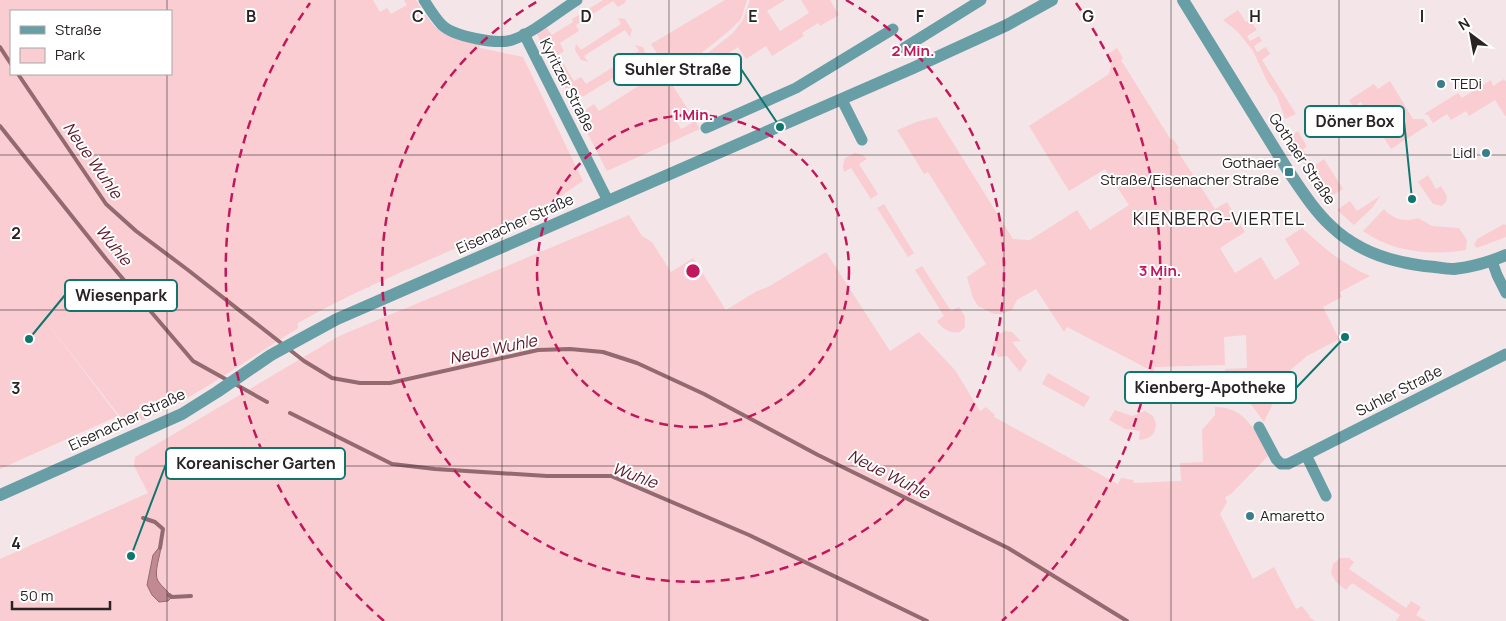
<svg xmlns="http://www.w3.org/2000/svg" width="1506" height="621" viewBox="0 0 1506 621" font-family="Manrope,sans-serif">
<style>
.green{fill:#f9cdd2;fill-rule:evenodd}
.water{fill:#c18991;stroke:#936a70}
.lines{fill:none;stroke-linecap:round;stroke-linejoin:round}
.stream{stroke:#936a70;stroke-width:4}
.minor{stroke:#689ea6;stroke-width:11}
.tertiary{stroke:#689ea6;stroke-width:12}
.grid{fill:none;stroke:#292324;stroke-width:1;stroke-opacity:0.55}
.ring{fill:none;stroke:#c2185b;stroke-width:2.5;stroke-dasharray:9 6}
.poi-dot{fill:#387f89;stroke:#fff;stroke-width:2}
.labels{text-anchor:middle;stroke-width:4;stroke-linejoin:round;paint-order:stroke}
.poi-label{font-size:15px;fill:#292324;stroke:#fff;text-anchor:start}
.street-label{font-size:15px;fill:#292324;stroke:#fff}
.water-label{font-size:16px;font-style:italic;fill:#5b1728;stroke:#fff}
.quarter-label{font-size:18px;letter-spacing:1px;fill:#292324;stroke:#fff}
.grid-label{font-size:16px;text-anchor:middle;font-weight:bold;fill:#292324;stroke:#fff;stroke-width:4;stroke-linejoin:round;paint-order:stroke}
.centre{fill:#c2185b;stroke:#fff;stroke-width:2.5}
.ring-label{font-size:15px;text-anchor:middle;font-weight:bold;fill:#c2185b;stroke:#fff;stroke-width:4;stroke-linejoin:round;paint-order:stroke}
.leader{fill:none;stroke:#0f766e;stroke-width:2}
.callout-dot{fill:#0f766e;stroke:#fff;stroke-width:2}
.callout{fill:#fff;stroke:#0f766e;stroke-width:2}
.callout-label{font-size:16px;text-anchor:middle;font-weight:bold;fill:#292324}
</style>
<rect width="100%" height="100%" fill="#f4e6e8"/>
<g class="green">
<path d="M0 0H373L380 12 387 8 391 14 407 5 404 0H416C438 35 440 35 480 45V48L523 57 583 181C565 193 547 207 528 216 452 252 372 281 298 323V328L211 384 177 404 128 427 39 312 118 416 0 469ZM11 11H171V74H11Z"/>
<polygon points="603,0 626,0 625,3 618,7 613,1 576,25 579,31 560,43 564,51 558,55 574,81 581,77 586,84 639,51 635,45 643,47 645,52 641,61 584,96 571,99 537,34 546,27 552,35 573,22 572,19"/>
<polygon points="725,0 747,0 741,19 730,30 683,68 678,85 651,44"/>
<polygon points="750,0 785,0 767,11 780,31 809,13 801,0 830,0 839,15 820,26 818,23 802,33 804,36 772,56 766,46 746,59 738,47 681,83 682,75 685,71 733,33 743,20"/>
<polygon points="1238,10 1246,22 1250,20 1257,30 1247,36 1250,41 1259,36 1262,41 1254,46 1257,52 1266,47 1270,54 1262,60 1296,114 1285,119 1277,96 1268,83 1253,51 1238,32 1223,20"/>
<polygon points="618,18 625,19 632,30 630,37 625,30 584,56 588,62 581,60 575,50 576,44 581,50 621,24"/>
<path d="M1117 48 1123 58 1121 60 1171 140 1173 139 1179 148 1177 150 1215 209 1227 202 1245 232 1220 248 1235 273 1261 257 1275 280 1300 264 1285 239 1302 228C1323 247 1343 265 1370 276L1340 292 1342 297 1323 307 1339 339 1307 356 1288 372 1264 422C1253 407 1245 392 1225 387V369L1247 368 1246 335 1224 337 1225 365 1154 367V372L1067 327 1064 332 1036 289 1017 300 1012 310 1001 314H994L978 306 973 298 967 277 986 264 928 172 924 174 897 130 919 121 937 117 1013 239 1030 240 1077 210 1090 230 1129 205 1105 169 1069 191 1029 126 1109 74 1112 61 1108 54Z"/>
<polygon points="658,63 691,114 688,116 686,114 676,120 681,129 692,123 690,120 694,119 700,129 607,171 580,119 581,113 594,104 599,111 643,83 639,75"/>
<polygon points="1504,79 1506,82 1506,117 1495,100 1469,116 1466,111 1451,120 1447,114 1433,123 1428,115 1424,114 1458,93 1462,98 1491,80 1493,86"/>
<polygon points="1390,81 1413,119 1423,119 1428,125 1391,149 1361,102 1353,107 1349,100 1374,84 1378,89"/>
<polygon points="1298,131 1307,147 1303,149 1306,155 1301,159 1287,138"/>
<polygon points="855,153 863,155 867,159 859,164 878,194 871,199 851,168 844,172 843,166 845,158"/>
<polygon points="1309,159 1314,166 1324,159 1343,189 1326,199 1303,163"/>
<polygon points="1428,175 1436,189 1441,186 1447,196 1446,202 1442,206 1433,204 1418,182"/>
<polygon points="1380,196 1373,207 1354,225 1337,210 1350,201 1357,211"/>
<polygon points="884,204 914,253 908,257 877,208"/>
<path d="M1384 209C1394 220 1405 222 1418 218L1432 226 1459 228 1467 240 1466 250C1431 256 1392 252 1363 231Z"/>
<path d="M629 215 642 236 652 242 671 272 693 258 726 310 757 291 768 287 826 252 890 351 919 332 955 370 980 411 986 407 995 415 994 417 1118 484 1121 478 1133 480 1134 483 1181 481 1180 463 1203 462 1202 430 1215 415V407C1246 407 1256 432 1268 456L1231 494 1225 497 1227 502 1220 514 1253 579 1274 567 1296 609 1302 606 1310 616 1309 617 1315 621H0V559L148 493 134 466 135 457 339 336Z"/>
<polygon points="1504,224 1506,225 1506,237 1477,248 1474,245 1477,239"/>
<path d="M922 266 951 311 959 307 965 317V327L960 332C950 334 942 329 937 321L944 316 915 270Z"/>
<polygon points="1005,331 1012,332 1021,341 1012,342 1027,361 1020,372 1007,356 998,357 992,347 996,336"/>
<polygon points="1048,373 1090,397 1084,407 1042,384"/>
<path d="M1115 410 1132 416 1145 411 1153 416 1156 424C1155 435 1150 439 1139 440L1140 431 1125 429 1109 420Z"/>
<polygon points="1340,558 1349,558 1354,562 1349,569 1406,608 1411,601 1421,607 1416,615 1426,621 1396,621 1400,615 1352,583 1346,590 1336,582 1331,573 1333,564"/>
</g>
<path class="water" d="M161 545C161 555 153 572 158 581 162 587 168 591 172 597L168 601 159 602 152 595 147 585 153 555Z"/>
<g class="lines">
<g class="stream">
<polyline points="0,47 11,64"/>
<polyline points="18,74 106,204 136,231 188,270 304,361 332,378 360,383 390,383 538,350 570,349 603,352 637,363 704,394 818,455 1008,548 1127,621"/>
<polyline points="0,126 106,259 193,361 229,381"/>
<polyline points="235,384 267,402"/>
<polyline points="290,413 392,464 435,469 547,476 611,476 749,535 927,621"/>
<polyline points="143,518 155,522 163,529 160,548"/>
<polyline points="169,595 172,597 191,596"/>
</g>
<g class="minor">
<path d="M424 0C429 8 435 18 442 25 453 36 497 45 512 40 535 32 556 13 577 0"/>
<polyline points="524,34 608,201"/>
<polyline points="904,48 981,0"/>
<polyline points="842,100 862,140"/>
<polyline points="706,128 796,88 893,29"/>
<polyline points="1492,261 1497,275 1506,293"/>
<polyline points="1259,427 1276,459 1281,464 1288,464 1506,354"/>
<polyline points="1306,455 1326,496"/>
</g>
<g class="tertiary">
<path d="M1183 0 1289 172C1302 191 1314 210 1331 226 1359 253 1398 264 1435 267 1442 268 1448 269 1454 269 1472 267 1490 262 1506 255"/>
<polyline points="0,495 182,414 217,392 271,355 337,319 913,68 1007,25 1052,0"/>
</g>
</g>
<path class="grid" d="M167 0V11M335 0V621M502 0V621M669 0V621M837 0V621M1004 0V621M1171 0V621M1339 0V621M167 74V621M0 155H1506M0 310H1506M0 466H1506"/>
<g class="ring">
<circle cx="693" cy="271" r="156"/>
<path d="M846 0A311 311 0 1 1 540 0"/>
<path d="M384 621A467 467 0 0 1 310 3M1076 3A467 467 0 0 1 1002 621"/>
</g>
<g class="poi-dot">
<circle cx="1441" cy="84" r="5"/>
<circle cx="1486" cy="153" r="5"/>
<rect x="1284" y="167" width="10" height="10" rx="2.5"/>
<circle cx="1250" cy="516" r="5"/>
</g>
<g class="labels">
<g class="poi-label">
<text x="1451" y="89">TEDi</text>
<text x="1476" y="158" text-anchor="end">Lidl</text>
<text x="1279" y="168" text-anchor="end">Gothaer<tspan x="1279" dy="17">Straße/Eisenacher Straße</tspan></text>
<text x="1260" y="521">Amaretto</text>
</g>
<g class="street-label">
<text transform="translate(567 85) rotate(63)" y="5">Kyritzer Straße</text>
<text transform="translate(1302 159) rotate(56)" y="5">Gothaer Straße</text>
<text transform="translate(515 224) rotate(-24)" y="5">Eisenacher Straße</text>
<text transform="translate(1399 391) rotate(-27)" y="5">Suhler Straße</text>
<text transform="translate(127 420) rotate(-25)" y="5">Eisenacher Straße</text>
</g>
<g class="water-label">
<text transform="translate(93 160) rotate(55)" y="6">Neue Wuhle</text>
<text transform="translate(114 245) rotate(51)" y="6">Wuhle</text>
<text transform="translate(493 349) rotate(-12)" y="6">Neue Wuhle</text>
<text transform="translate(889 474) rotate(27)" y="6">Neue Wuhle</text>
<text transform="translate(635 475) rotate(20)" y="6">Wuhle</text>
</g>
<g class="quarter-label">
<text x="1219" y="225">KIENBERG-VIERTEL</text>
</g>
</g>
<g class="grid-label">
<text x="251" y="22">B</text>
<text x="418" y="22">C</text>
<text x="586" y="22">D</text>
<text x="753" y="22">E</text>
<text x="920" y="22">F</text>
<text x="1088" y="22">G</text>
<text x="1255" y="22">H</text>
<text x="1422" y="22">I</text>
<text x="16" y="239">2</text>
<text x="16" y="394">3</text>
<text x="16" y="549">4</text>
</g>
<circle cx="693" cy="271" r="8" class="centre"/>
<g class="ring-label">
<text x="913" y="56">2 Min.</text>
<text x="693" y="120">1 Min.</text>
<text x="1160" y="276">3 Min.</text>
</g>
<path class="leader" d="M780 127L741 69M1412 199L1404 121M29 339L65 295M1345 337L1296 388M131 556L166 464"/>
<g class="callout-dot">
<circle cx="780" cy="127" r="5"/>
<circle cx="1412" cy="199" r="5"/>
<circle cx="29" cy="339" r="5"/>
<circle cx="1345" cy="337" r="5"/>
<circle cx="131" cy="556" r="5"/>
</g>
<g class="callout">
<rect x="614" y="54" width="127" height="31" rx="5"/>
<rect x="1305" y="106" width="99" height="31" rx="5"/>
<rect x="65" y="280" width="112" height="31" rx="5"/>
<rect x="1125" y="372" width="171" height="31" rx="5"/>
<rect x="166" y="448" width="179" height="31" rx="5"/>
</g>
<g class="callout-label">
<text x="678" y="75">Suhler Straße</text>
<text x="1355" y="127">Döner Box</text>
<text x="121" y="301">Wiesenpark</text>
<text x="1210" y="393">Kienberg-Apotheke</text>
<text x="256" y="469">Koreanischer Garten</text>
</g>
<rect x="10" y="10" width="162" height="65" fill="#ffffff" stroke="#a9a7a7"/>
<rect x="20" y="26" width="25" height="8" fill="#689ea6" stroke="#a9a7a7"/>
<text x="55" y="35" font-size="15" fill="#292324">Straße</text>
<rect x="20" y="48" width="25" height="15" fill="#f9cdd2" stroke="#a9a7a7"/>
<text x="55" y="60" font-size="15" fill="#292324">Park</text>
<g transform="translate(1471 35) rotate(328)" stroke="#ffffff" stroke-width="4" paint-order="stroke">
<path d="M0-4L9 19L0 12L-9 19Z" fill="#292324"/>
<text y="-8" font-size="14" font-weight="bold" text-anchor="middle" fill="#292324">N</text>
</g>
<path d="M12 601v8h98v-8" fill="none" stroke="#292324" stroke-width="2.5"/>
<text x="20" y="601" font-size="15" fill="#292324" stroke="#ffffff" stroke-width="4" paint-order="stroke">50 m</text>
</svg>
